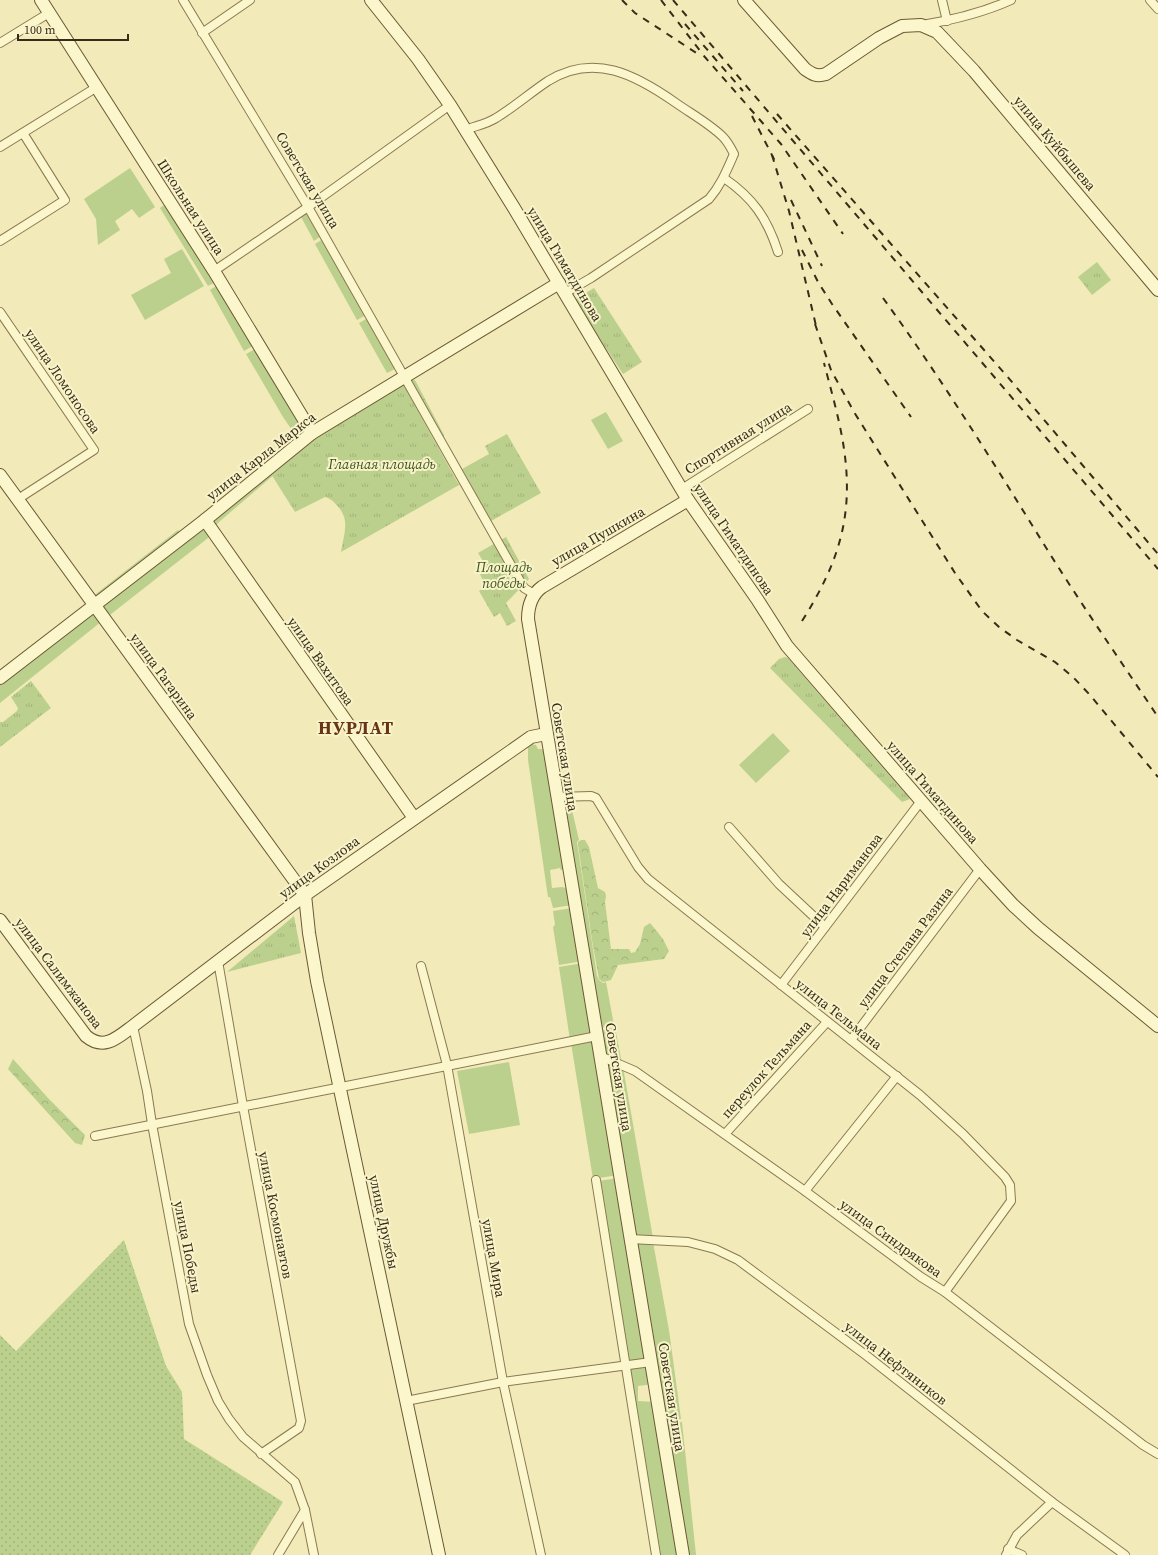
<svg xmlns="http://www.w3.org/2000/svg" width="1158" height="1555" viewBox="0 0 1158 1555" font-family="'Source Serif 4',serif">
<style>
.grass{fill:#bcd08d}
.forest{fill:url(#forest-crowns)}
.park{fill:url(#park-tufts)}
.garden{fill:url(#garden-dots)}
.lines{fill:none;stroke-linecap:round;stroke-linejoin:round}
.street-casing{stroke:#897952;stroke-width:10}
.secondary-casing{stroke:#6b5936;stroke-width:14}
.street{stroke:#fcf6cd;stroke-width:8}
.secondary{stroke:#fcf6cd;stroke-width:12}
.rail{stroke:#372c19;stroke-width:2;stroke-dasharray:7 7;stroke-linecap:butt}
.labels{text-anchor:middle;stroke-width:4;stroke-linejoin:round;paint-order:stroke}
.street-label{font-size:14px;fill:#372c19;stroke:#f8f3c9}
.park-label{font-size:14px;font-style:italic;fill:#3e551e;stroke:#f8f3c9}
.district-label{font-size:18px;font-weight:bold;letter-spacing:1px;fill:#673415;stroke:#f8f3c9}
</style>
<defs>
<pattern id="forest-crowns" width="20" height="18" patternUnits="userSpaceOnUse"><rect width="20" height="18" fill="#bcd08d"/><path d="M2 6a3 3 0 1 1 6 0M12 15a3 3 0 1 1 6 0" fill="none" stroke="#a2b379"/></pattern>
<pattern id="park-tufts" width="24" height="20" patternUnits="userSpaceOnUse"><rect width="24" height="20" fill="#bcd08d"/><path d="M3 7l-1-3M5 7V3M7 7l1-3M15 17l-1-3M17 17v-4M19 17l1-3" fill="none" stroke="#a2b379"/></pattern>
<pattern id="garden-dots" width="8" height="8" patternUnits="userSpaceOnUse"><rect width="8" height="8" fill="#bcd08d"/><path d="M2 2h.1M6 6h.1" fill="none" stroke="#a2b379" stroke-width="1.8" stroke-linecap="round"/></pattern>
</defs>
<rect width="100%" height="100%" fill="#f2eab9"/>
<g class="grass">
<polygon points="130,168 155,207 139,218 132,209 115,221 120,230 98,245 96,219 84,199"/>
<polygon points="167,203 218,281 208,286 160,208"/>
<polygon points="307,211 321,236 314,241 300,215"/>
<polygon points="323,239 366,315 357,320 315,244"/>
<polygon points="182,249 204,286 145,320 131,295 171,273 164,259"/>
<polygon points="219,284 256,344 244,351 210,290"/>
<polygon points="368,318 397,368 387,373 359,323"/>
<polygon points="257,348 305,426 294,433 283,417 246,354"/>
<polygon points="606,412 623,441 608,449 591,420"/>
<polygon points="300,445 304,449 219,522 213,530 206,520"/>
<polygon points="203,523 211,535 208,538 106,618 97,605"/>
<polygon points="178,530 182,536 95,602 92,597"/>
<polygon points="93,609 102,621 0,703 0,681"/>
<polygon points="773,733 790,751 756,783 739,765"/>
<polygon points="532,744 536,745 538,749 545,749 564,870 561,870 560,868 550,870 552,888 562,887 569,889 572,905 553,908 550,897 548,897 528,760 528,746"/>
<polygon points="569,797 579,840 577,842 597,976 599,980 603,983 606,982 614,1025 597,1029 559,798"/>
<polygon points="572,908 583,961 559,965 553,927 555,925 553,911"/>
<polygon points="583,963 595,1035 570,1040 559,967"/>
<polygon points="615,1027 622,1064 602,1056 598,1031"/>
<polygon points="595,1037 618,1175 593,1179 571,1043"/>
<polygon points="602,1059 623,1067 653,1238 631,1237"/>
<polygon points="509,1062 520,1125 469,1134 457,1071"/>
<polygon points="619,1178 649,1360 627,1364 598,1181"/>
<polygon points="633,1241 653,1242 669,1330 681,1419 663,1423"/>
<polygon points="649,1364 653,1384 638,1386 638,1401 655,1402 681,1555 657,1555 627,1367"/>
<polygon points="682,1422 696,1555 684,1555 663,1425"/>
</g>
<g class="forest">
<polygon points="412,380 415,380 444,435 443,440 410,381"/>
<polygon points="581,840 585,840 589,847 598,888 605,892 606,896 605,902 611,949 629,949 631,953 635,952 640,944 644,927 650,923 663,939 669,951 664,959 618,965 611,980 603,982 599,979 592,940 578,845 578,842"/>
<polygon points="13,1059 48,1098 85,1135 82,1145 75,1143 8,1069"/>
</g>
<g class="park">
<polygon points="1097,262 1111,280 1092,295 1078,277"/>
<polygon points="594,288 642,362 623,374 574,300"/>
<path d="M403 384 459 485 341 552C343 537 350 522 340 509 335 503 332 499 325 497L295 512 271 474 303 449 316 437Z"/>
<polygon points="507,434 541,493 491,521 462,469 489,454 485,446"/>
<polygon points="506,537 529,579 506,603 516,621 507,626 500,613 494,617 479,591 486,587 478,570 486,566 478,553"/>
<polygon points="785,657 788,658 910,799 902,802 770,668 779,659"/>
<polygon points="31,681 51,708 0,747 0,722 3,722 17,711 18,708 11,697"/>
<polygon points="294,916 301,953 227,972"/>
</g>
<polygon class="garden" points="124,1240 166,1366 182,1392 184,1439 283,1502 250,1555 0,1555 0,1335 16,1351"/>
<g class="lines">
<g class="street-casing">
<g id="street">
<polyline points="183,0 308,207 524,588 534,594"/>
<polyline points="942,0 947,21"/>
<polyline points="1150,0 1158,9"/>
<path d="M922 25C953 20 982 13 1011 0"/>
<polyline points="202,33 250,0"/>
<polyline points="0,43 49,13"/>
<path d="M465 130C475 126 487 124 496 118 514 107 530 93 548 81 594 52 636 75 676 103 690 113 710 124 723 137 727 141 731 148 734 154 727 170 721 185 709 199L591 278 565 293"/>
<polyline points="0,147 97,87"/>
<path d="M724 178C753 198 767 218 778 252"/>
<polyline points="0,241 65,200 23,133"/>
<polyline points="214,271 308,207 450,105"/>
<polyline points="0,312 94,450 18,499"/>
<polyline points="682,489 808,409"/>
<polyline points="557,797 591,796 596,798 638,867 648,879 920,1095 963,1134 1005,1177 1010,1185 1011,1201 945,1292"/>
<polyline points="729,827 779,884 825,927"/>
<polyline points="218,961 243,1106 301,1421 299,1428 261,1454"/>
<polyline points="421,966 447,1065 503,1382 541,1555"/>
<polyline points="781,985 921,801"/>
<polyline points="133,1026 147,1091 152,1124 189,1324 207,1375 218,1401 229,1419 243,1437 295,1482 305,1510 278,1555"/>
<polyline points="851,1040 980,869"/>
<polyline points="600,1056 635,1071 805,1191 921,1277 945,1292 1143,1445 1158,1454"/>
<polyline points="725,1134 827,1022"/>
<polyline points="95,1136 597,1036"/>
<polyline points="596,1180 656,1555"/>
<polyline points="805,1191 897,1076"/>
<polyline points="630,1239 688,1242 715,1249 738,1260 867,1356 1052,1502 1125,1555"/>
<polyline points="406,1401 503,1382 651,1362"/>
<polyline points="305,1510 314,1555"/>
<polyline points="1008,1549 1022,1555"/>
<polyline points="1006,1555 1017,1535 1052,1502"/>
</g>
</g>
<g class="secondary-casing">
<g id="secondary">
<polyline points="41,0 214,271 312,433"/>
<polyline points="371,0 418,59 450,105 514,208 688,500 757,599 787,646 980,869 1013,905 1038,928 1158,1026"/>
<path d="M744 0 805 69C812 74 816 77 826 74L879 38 902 26 921 25 937 32 974 71 1158 290"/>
<polyline points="0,475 305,895"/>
<polyline points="205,520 414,818"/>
<polyline points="0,678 205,520 312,433 559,283"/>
<polyline points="305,895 309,933 317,981 439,1555"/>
<path d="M0 920 86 1036C104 1051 117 1038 133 1026L305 895 531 737 546 734"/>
<path d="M683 1555 528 619C528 606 531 595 542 587L688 500"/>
</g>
</g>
<use href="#street" class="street"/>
<use href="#secondary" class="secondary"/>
<g class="rail">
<polyline points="622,0 635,13 698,54"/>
<polyline points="661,0 704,56 781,144 843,234"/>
<polyline points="673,0 1158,569"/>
<polyline points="685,24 743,91"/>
<polyline points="777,114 1006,375 1158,554"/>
<polyline points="752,116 775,161"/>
<polyline points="772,155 789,211 817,330"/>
<polyline points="791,200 822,266"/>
<polyline points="802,250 818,282 832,304 911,417"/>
<path d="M883 298C941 378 993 462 1045 546 1081 604 1120 660 1158 717"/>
<polyline points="815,324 831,370 854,412 955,573 982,611 999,627 1017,640 1055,662 1073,677 1090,695 1158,777"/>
<path d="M802 621C838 564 854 517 844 449 840 421 831 390 824 363"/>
</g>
</g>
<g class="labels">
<g class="street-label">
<text transform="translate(1055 143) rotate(50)" y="5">улица Куйбышева</text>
<text transform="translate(308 180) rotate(59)" y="5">Советская улица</text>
<text transform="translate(191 207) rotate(57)" y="5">Школьная улица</text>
<text transform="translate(565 264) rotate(59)" y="5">улица Гиматдинова</text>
<text transform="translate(63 381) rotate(56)" y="5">улица Ломоносова</text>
<text transform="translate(738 438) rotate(-32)" y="5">Спортивная улица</text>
<text transform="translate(261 456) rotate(-38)" y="5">улица Карла Маркса</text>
<text transform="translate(598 536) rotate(-30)" y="5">улица Пушкина</text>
<text transform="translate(734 539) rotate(56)" y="5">улица Гиматдинова</text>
<text transform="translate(321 661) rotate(55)" y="5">улица Вахитова</text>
<text transform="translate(164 676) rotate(54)" y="5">улица Гагарина</text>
<text transform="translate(565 757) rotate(81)" y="5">Советская улица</text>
<text transform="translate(933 792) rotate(49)" y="5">улица Гиматдинова</text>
<text transform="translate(319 867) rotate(-36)" y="5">улица Козлова</text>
<text transform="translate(841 885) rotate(-53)" y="5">улица Нариманова</text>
<text transform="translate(905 947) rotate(-53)" y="5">улица Степана Разина</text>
<text transform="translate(59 973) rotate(53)" y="5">улица Салимжанова</text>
<text transform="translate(839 1014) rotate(38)" y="5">улица Тельмана</text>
<text transform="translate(766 1069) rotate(-48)" y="5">переулок Тельмана</text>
<text transform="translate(619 1077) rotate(81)" y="5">Советская улица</text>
<text transform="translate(276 1215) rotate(79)" y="5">улица Космонавтов</text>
<text transform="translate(384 1222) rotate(78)" y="5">улица Дружбы</text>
<text transform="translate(891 1238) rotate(36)" y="5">улица Синдрякова</text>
<text transform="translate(188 1247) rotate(79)" y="5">улица Победы</text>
<text transform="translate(494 1258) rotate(80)" y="5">улица Мира</text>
<text transform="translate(896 1363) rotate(38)" y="5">улица Нефтяников</text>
<text transform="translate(672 1397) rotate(81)" y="5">Советская улица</text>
</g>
<g class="park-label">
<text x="382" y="469">Главная площадь</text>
<text x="504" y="572">Площадь<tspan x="504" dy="16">победы</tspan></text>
</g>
<g class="district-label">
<text x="356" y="734">НУРЛАТ</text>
</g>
</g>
<path d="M18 34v6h110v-6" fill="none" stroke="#372c19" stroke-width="2"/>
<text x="24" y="34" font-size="12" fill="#372c19" stroke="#f8f3c9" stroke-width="3" paint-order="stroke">100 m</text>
</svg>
